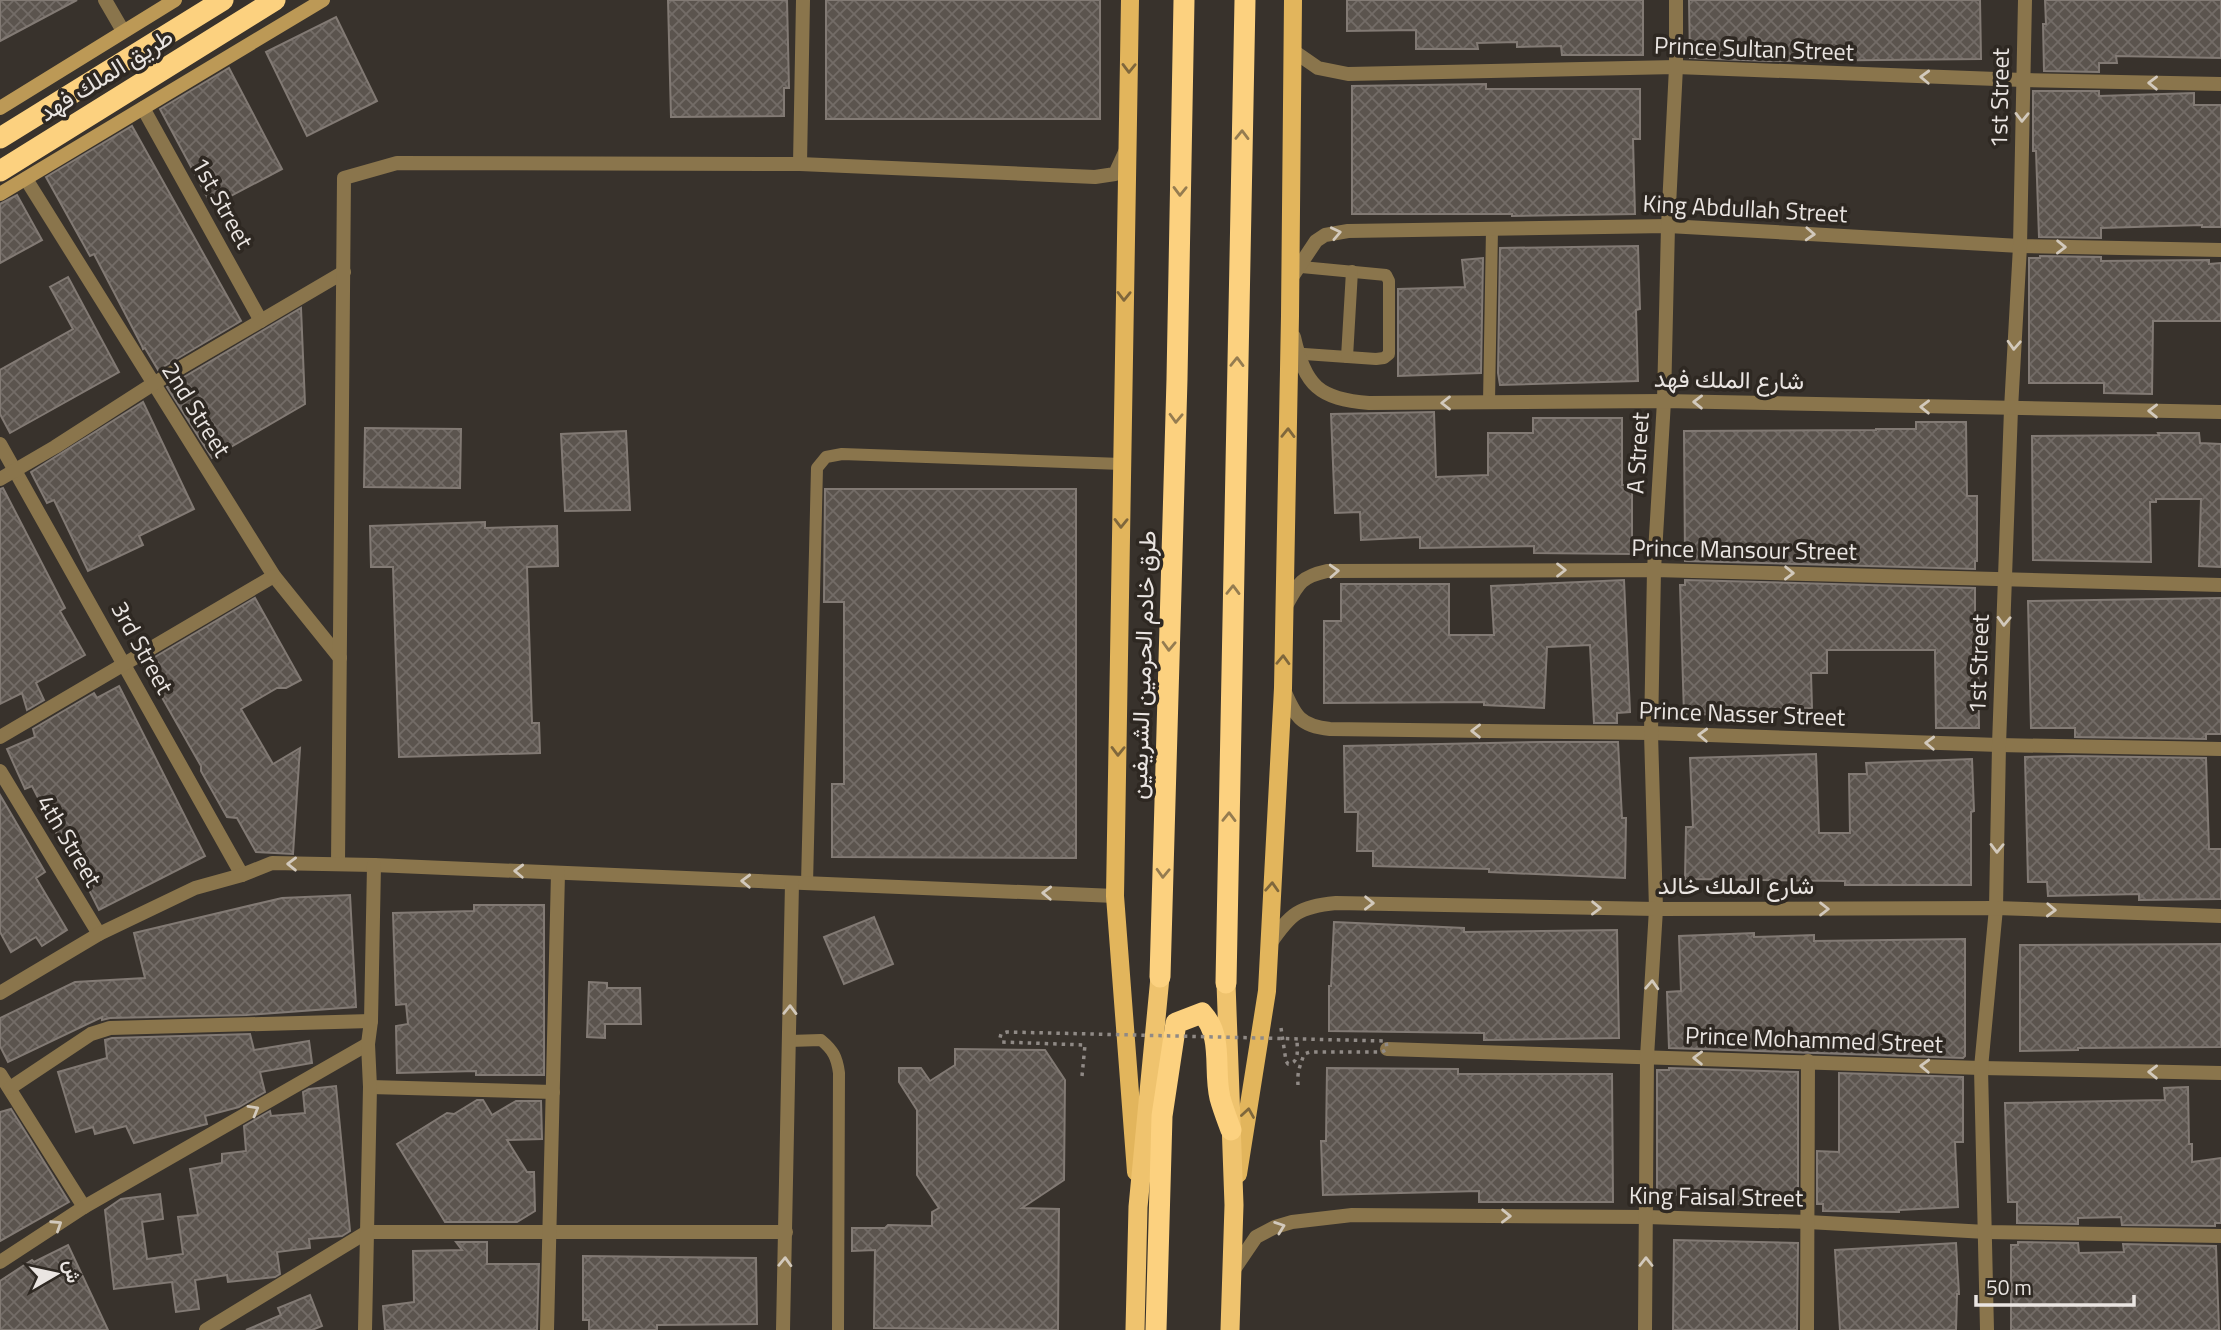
<svg xmlns="http://www.w3.org/2000/svg" width="2221" height="1330" viewBox="0 0 2221 1330" font-family="'Titillium Web',Vazirmatn,sans-serif">
<style>
.building{fill:url(#building-cross-hatch);stroke:#827a74;stroke-width:2}
.lines{fill:none;stroke-linecap:round;stroke-linejoin:round}
.path{stroke:#908a86;stroke-width:3.5;stroke-dasharray:3.5 5;stroke-linecap:butt}
.service{stroke:#8a754c;stroke-width:12}
.minor{stroke:#8a754c;stroke-width:14}
.tertiary{stroke:#8a754c;stroke-width:14}
.secondary{stroke:#bc9956;stroke-width:14}
.primary{stroke:#e2b55c;stroke-width:18}
.trunk{stroke:#efc36e;stroke-width:19}
.motorway{stroke:#fcd17f;stroke-width:21}
.path-bridge{stroke:#908a86;stroke-width:3.5;stroke-dasharray:3.5 5;stroke-linecap:butt}
.oneway{stroke:#7f673c}
.oneway2{stroke:#d2c9bc}
.oneway3{stroke:#957c50}
.labels{text-anchor:middle;stroke-width:7;stroke-linejoin:round;paint-order:stroke}
.street-label{font-size:24px;fill:#eae5e2;stroke:#2e2822}
</style>
<defs>
<pattern id="building-cross-hatch" width="8" height="8" patternUnits="userSpaceOnUse" patternTransform="scale(1.75)"><rect width="8" height="8" fill="#5b544e"/><path d="M0 0l8 8M0 8l8-8" fill="none" stroke="#736c67"/></pattern>
</defs>
<rect width="100%" height="100%" fill="#38322c"/>
<g class="building">
<polygon points="0,0 77,0 0,41"/>
<polygon points="668,0 787,0 789,88 784,88 784,116 671,117"/>
<rect x="826" y="0" width="274" height="119"/>
<polygon points="1347,0 1643,0 1643,55 1562,55 1561,46 1517,47 1517,42 1477,43 1478,49 1416,49 1416,30 1347,31"/>
<polygon points="1689,0 1980,0 1981,59 1770,61 1690,58"/>
<polygon points="2045,0 2221,0 2221,58 2116,56 2117,63 2099,63 2099,72 2044,71 2043,24 2046,24"/>
<polygon points="336,17 377,101 307,136 266,52"/>
<polygon points="229,68 282,169 212,206 160,109"/>
<polygon points="1486,84 1486,89 1640,89 1640,139 1633,139 1635,214 1512,216 1512,214 1352,214 1352,86"/>
<polygon points="2033,91 2099,91 2099,96 2194,93 2194,105 2221,105 2221,227 2202,227 2202,225 2101,228 2101,238 2039,237 2036,151 2033,151"/>
<polygon points="132,126 241,321 158,370 145,348 143,349 142,346 94,254 90,256 46,177"/>
<polygon points="17,195 42,240 0,263 0,204"/>
<polygon points="1638,246 1640,309 1636,310 1638,381 1500,385 1498,373 1500,248"/>
<polygon points="2040,256 2101,257 2101,261 2209,260 2209,264 2221,263 2221,321 2153,321 2152,394 2104,393 2104,383 2029,383 2029,258 2040,258"/>
<polygon points="1483,258 1481,373 1398,376 1398,289 1465,287 1462,260"/>
<polygon points="68,277 119,372 10,433 0,414 0,370 73,329 50,287"/>
<polygon points="301,308 305,404 212,458 167,387"/>
<polygon points="143,402 194,509 139,536 143,545 88,571 54,500 47,503 31,472"/>
<polygon points="1434,412 1436,477 1488,475 1488,433 1533,433 1533,418 1622,418 1622,485 1632,485 1632,554 1534,553 1534,546 1420,548 1420,537 1361,540 1360,512 1335,513 1331,414"/>
<polygon points="1916,422 1966,422 1967,496 1977,496 1977,561 1975,561 1975,569 1685,561 1684,431 1876,430 1876,429 1916,429"/>
<polygon points="365,428 461,429 460,488 364,487"/>
<polygon points="626,431 630,510 565,511 561,434"/>
<polygon points="2158,433 2199,433 2200,443 2221,444 2221,567 2199,566 2201,499 2156,499 2156,502 2150,502 2151,562 2033,560 2032,436 2159,435"/>
<polygon points="3,488 65,608 60,611 85,655 36,683 44,700 27,710 22,693 0,704 0,489"/>
<polygon points="825,489 1076,489 1076,858 832,857 832,784 844,784 844,602 824,602"/>
<polygon points="485,522 485,528 557,526 558,566 527,567 532,723 539,723 540,753 399,757 393,567 371,567 370,526"/>
<polygon points="1624,580 1630,712 1617,713 1617,723 1594,723 1590,645 1547,647 1544,708 1484,705 1484,702 1324,703 1324,621 1341,621 1341,584 1449,584 1449,635 1494,635 1491,586"/>
<polygon points="1685,580 1975,588 1975,645 1978,645 1979,728 1936,728 1935,650 1827,650 1827,673 1811,673 1812,708 1750,709 1750,713 1684,715 1680,585 1685,585"/>
<polygon points="255,598 301,680 286,688 277,688 241,709 273,764 300,748 293,854 256,852 237,818 227,817 201,771 201,766 143,664"/>
<polygon points="2221,598 2221,734 2206,734 2206,739 2075,737 2075,728 2031,728 2028,601"/>
<polygon points="119,686 205,856 99,910 71,854 68,856 32,786 25,789 7,749 35,737 33,729 94,693 97,698"/>
<polygon points="1541,742 1618,742 1622,818 1626,818 1625,878 1489,872 1489,869 1373,866 1373,851 1357,851 1358,812 1345,812 1344,746"/>
<polygon points="1816,754 1819,833 1850,833 1849,774 1867,774 1866,763 1972,759 1974,811 1971,812 1971,885 1845,885 1845,881 1685,879 1686,827 1693,827 1690,758"/>
<polygon points="2072,756 2206,758 2209,849 2221,849 2221,899 2139,900 2139,894 2048,896 2047,882 2028,882 2025,757"/>
<polygon points="0,795 45,872 36,878 67,930 42,946 36,937 11,952 0,932"/>
<polygon points="350,895 356,1007 246,1015 110,1018 102,1020 102,1017 8,1062 0,1046 0,1018 75,982 145,978 134,933 282,898"/>
<polygon points="474,905 544,905 544,1075 476,1075 476,1071 397,1073 396,1026 408,1024 406,1004 396,1005 393,913 474,911"/>
<polygon points="874,917 893,964 844,984 824,937"/>
<polygon points="1334,922 1464,928 1464,932 1617,930 1619,1038 1484,1040 1484,1033 1329,1031 1329,986 1331,986"/>
<polygon points="1754,933 1754,937 1814,935 1814,941 1965,939 1965,1056 1963,1058 1669,1048 1667,992 1681,991 1679,936"/>
<polygon points="2221,944 2221,1047 2078,1048 2078,1050 2020,1051 2020,945"/>
<polygon points="589,982 607,983 607,988 640,988 641,1024 605,1024 605,1038 587,1037"/>
<polygon points="250,1034 254,1050 309,1041 312,1063 260,1072 265,1092 239,1107 205,1116 207,1124 134,1143 126,1126 95,1134 93,1127 76,1132 58,1072 107,1058 105,1040 112,1038"/>
<polygon points="955,1049 1045,1050 1065,1080 1064,1180 1022,1208 1059,1209 1058,1330 874,1328 875,1250 852,1251 852,1228 885,1228 888,1225 932,1226 932,1212 939,1208 917,1175 917,1110 899,1082 899,1068 921,1068 930,1081 955,1065"/>
<polygon points="1327,1068 1458,1069 1458,1074 1612,1074 1613,1202 1479,1202 1479,1191 1323,1195 1321,1141 1326,1141"/>
<polygon points="1669,1068 1798,1072 1798,1204 1724,1204 1724,1194 1657,1195 1657,1070 1669,1070"/>
<polygon points="1839,1073 1963,1077 1963,1142 1955,1142 1958,1207 1899,1210 1899,1212 1823,1211 1823,1204 1817,1204 1817,1151 1839,1152"/>
<polygon points="336,1086 350,1231 342,1236 309,1239 310,1248 277,1252 280,1274 275,1277 228,1282 227,1275 195,1280 199,1309 176,1312 172,1282 114,1289 105,1210 121,1199 160,1194 163,1219 142,1222 147,1259 183,1254 178,1217 198,1215 190,1169 222,1163 222,1154 246,1151 244,1126 270,1111 271,1116 305,1113 303,1092 309,1089"/>
<polygon points="2188,1087 2189,1144 2192,1144 2192,1162 2221,1158 2221,1223 2215,1223 2215,1226 2122,1225 2121,1217 2078,1218 2078,1224 2017,1223 2017,1202 2008,1202 2005,1103 2165,1100 2164,1088"/>
<polygon points="477,1100 483,1100 492,1115 516,1101 541,1101 542,1139 507,1140 527,1172 534,1172 535,1211 517,1222 445,1222 397,1144 447,1113 454,1114"/>
<polygon points="11,1109 69,1202 0,1241 0,1112"/>
<polygon points="1674,1240 1798,1243 1797,1330 1673,1330"/>
<polygon points="456,1242 487,1242 487,1264 539,1264 537,1330 385,1330 383,1306 414,1302 413,1251 462,1250"/>
<polygon points="2018,1242 2078,1243 2079,1253 2124,1252 2123,1244 2216,1246 2219,1330 2011,1330 2011,1245 2018,1245"/>
<polygon points="1956,1243 1959,1294 1957,1294 1956,1330 1840,1330 1835,1250"/>
<polygon points="68,1245 108,1330 0,1330 0,1281 32,1260 34,1262"/>
<polygon points="583,1256 756,1258 757,1324 657,1325 657,1330 589,1330 589,1320 583,1320"/>
<polygon points="310,1295 322,1326 312,1330 246,1330 281,1315 278,1308"/>
</g>
<g class="lines">
<path class="path" d="M1281 1028 1286 1061 1288 1064C1300 1063 1297 1049 1297 1039"/>
<g class="service">
<polyline points="1290,353 1376,359 1384,358 1389,354 1389,281 1386,275 1291,266"/>
<polyline points="1347,357 1352,271"/>
<polyline points="1489,402 1492,229"/>
<polyline points="807,884 817,468 826,457 842,454 1122,464"/>
<path d="M789 1041 821 1040C833 1050 837 1057 839 1073L838 1330"/>
</g>
<g class="minor">
<polyline points="105,0 123,31"/>
<polyline points="1292,50 1318,68 1348,74 1676,67 2023,80 2221,84"/>
<polyline points="143,108 261,321"/>
<polyline points="800,164 803,0"/>
<polyline points="26,179 274,576 340,658"/>
<polyline points="1290,280 1316,241 1325,235 1348,231 1668,226 2020,246 2221,250"/>
<polyline points="0,444 242,875"/>
<polyline points="0,479 55,447 153,384 344,272"/>
<path d="M1285 608C1298 584 1300 577 1327 571L1654 570 2221 585"/>
<path d="M1284 690C1295 716 1300 726 1330 729L1651 733 1999 745 2221 749"/>
<polyline points="0,737 274,576"/>
<polyline points="0,771 99,934"/>
<polyline points="338,864 344,178 397,163 800,164 1095,177 1115,174 1126,150"/>
<polyline points="0,993 99,934 195,888 242,875 272,863 374,865 1115,896"/>
<polyline points="1387,1049 1981,1068 2221,1073"/>
<polyline points="0,1074 84,1207"/>
<polyline points="370,1087 553,1092"/>
<polyline points="10,1088 91,1034 110,1028 371,1021"/>
<polyline points="0,1262 84,1207 368,1044"/>
<polyline points="1233,1271 1256,1237 1275,1227 1292,1222 1352,1215 1646,1217 1808,1222 1986,1232 2221,1236"/>
<polyline points="206,1330 367,1232 786,1232"/>
<polyline points="365,1330 370,1087 368,1044 371,1021 374,865"/>
<polyline points="547,1330 558,873"/>
<polyline points="783,1330 792,883"/>
<polyline points="1645,1330 1647,1057 1656,909 1651,733 1654,570 1664,401 1668,226 1676,67 1676,0"/>
<polyline points="1807,1330 1808,1061"/>
<polyline points="1987,1330 1981,1068 1996,908 1999,745 2011,409 2020,246 2025,0"/>
</g>
<g class="tertiary">
<path d="M1294 337C1305 386 1319 399 1369 403L1664 401 2221 412"/>
<path d="M1270 944C1291 913 1298 907 1336 903L1656 909 1996 908 2221 916"/>
</g>
<g class="secondary">
<polyline points="0,108 175,0"/>
<polyline points="0,194 323,0"/>
</g>
<g class="primary">
<polyline points="1130,0 1115,896 1136,1172"/>
<polyline points="1238,1174 1267,991 1283,688 1290,316 1293,0"/>
</g>
<g class="trunk">
<polyline points="1226,983 1234,1205 1230,1330"/>
<polyline points="1135,1330 1138,1207 1160,977"/>
</g>
<g class="motorway">
<polyline points="0,138 223,0"/>
<polyline points="0,171 275,0"/>
<polyline points="1160,977 1177,379 1184,0"/>
<polyline points="1226,983 1245,0"/>
<path d="M1156 1330 1162 1116 1176 1023 1202 1013C1224 1037 1213 1069 1220 1098 1223 1109 1227 1119 1231 1130"/>
</g>
<path class="path-bridge" d="M1082 1076 1085 1045 1002 1042 1000 1038 1001 1034 1007 1032 1386 1041 1387 1049 1382 1052H1310L1304 1054C1300 1067 1297 1071 1298 1085"/>
</g>
<defs><path id="oneway-chevron" d="M-2-3.5L2.5 0L-2 3.5" fill="none" stroke-width="1.6" stroke-linecap="round" stroke-linejoin="round" transform="scale(1.75)"/></defs>
<g class="oneway">
<use href="#oneway-chevron" transform="translate(1129 68) rotate(91)"/>
<use href="#oneway-chevron" transform="translate(1124 296) rotate(91)"/>
<use href="#oneway-chevron" transform="translate(1288 433) rotate(-89)"/>
<use href="#oneway-chevron" transform="translate(1121 523) rotate(91)"/>
<use href="#oneway-chevron" transform="translate(1283 660) rotate(-88)"/>
<use href="#oneway-chevron" transform="translate(1118 751) rotate(91)"/>
<use href="#oneway-chevron" transform="translate(1272 887) rotate(-87)"/>
<use href="#oneway-chevron" transform="translate(1248 1113) rotate(-81)"/>
</g>
<g class="oneway2">
<use href="#oneway-chevron" transform="translate(1925 77) rotate(-178)"/>
<use href="#oneway-chevron" transform="translate(2153 83) rotate(-179)"/>
<use href="#oneway-chevron" transform="translate(2022 117) rotate(91)"/>
<use href="#oneway-chevron" transform="translate(1336 233) rotate(-12)"/>
<use href="#oneway-chevron" transform="translate(1810 234) rotate(3)"/>
<use href="#oneway-chevron" transform="translate(2061 247) rotate(1)"/>
<use href="#oneway-chevron" transform="translate(2014 345) rotate(93)"/>
<use href="#oneway-chevron" transform="translate(1698 402) rotate(-179)"/>
<use href="#oneway-chevron" transform="translate(1446 403) rotate(180)"/>
<use href="#oneway-chevron" transform="translate(1925 407) rotate(-179)"/>
<use href="#oneway-chevron" transform="translate(2153 411) rotate(-179)"/>
<use href="#oneway-chevron" transform="translate(1561 570)"/>
<use href="#oneway-chevron" transform="translate(1334 571) rotate(-3)"/>
<use href="#oneway-chevron" transform="translate(1789 573) rotate(1)"/>
<use href="#oneway-chevron" transform="translate(2004 621) rotate(92)"/>
<use href="#oneway-chevron" transform="translate(1476 731) rotate(-179)"/>
<use href="#oneway-chevron" transform="translate(1703 735) rotate(-178)"/>
<use href="#oneway-chevron" transform="translate(1930 743) rotate(-178)"/>
<use href="#oneway-chevron" transform="translate(1997 848) rotate(91)"/>
<use href="#oneway-chevron" transform="translate(292 864) rotate(-179)"/>
<use href="#oneway-chevron" transform="translate(519 871) rotate(-178)"/>
<use href="#oneway-chevron" transform="translate(746 881) rotate(-178)"/>
<use href="#oneway-chevron" transform="translate(1047 893) rotate(-178)"/>
<use href="#oneway-chevron" transform="translate(1369 903) rotate(1)"/>
<use href="#oneway-chevron" transform="translate(1596 908) rotate(1)"/>
<use href="#oneway-chevron" transform="translate(1824 909)"/>
<use href="#oneway-chevron" transform="translate(2051 910) rotate(2)"/>
<use href="#oneway-chevron" transform="translate(1652 985) rotate(-87)"/>
<use href="#oneway-chevron" transform="translate(790 1010) rotate(-89)"/>
<use href="#oneway-chevron" transform="translate(1698 1058) rotate(-179)"/>
<use href="#oneway-chevron" transform="translate(1925 1066) rotate(-178)"/>
<use href="#oneway-chevron" transform="translate(2153 1072) rotate(-179)"/>
<use href="#oneway-chevron" transform="translate(254 1110) rotate(-30)"/>
<use href="#oneway-chevron" transform="translate(1506 1216) rotate(1)"/>
<use href="#oneway-chevron" transform="translate(57 1225) rotate(-33)"/>
<use href="#oneway-chevron" transform="translate(1280 1227) rotate(-20)"/>
<use href="#oneway-chevron" transform="translate(785 1262) rotate(-88)"/>
<use href="#oneway-chevron" transform="translate(1646 1262) rotate(-90)"/>
</g>
<g class="oneway3">
<use href="#oneway-chevron" transform="translate(1242 135) rotate(-89)"/>
<use href="#oneway-chevron" transform="translate(1180 191) rotate(91)"/>
<use href="#oneway-chevron" transform="translate(1237 362) rotate(-89)"/>
<use href="#oneway-chevron" transform="translate(1176 418) rotate(92)"/>
<use href="#oneway-chevron" transform="translate(1233 590) rotate(-89)"/>
<use href="#oneway-chevron" transform="translate(1169 646) rotate(92)"/>
<use href="#oneway-chevron" transform="translate(1229 817) rotate(-89)"/>
<use href="#oneway-chevron" transform="translate(1163 873) rotate(92)"/>
</g>
<g class="labels">
<g class="street-label">
<text transform="translate(1754 49) rotate(2)" y="8">Prince Sultan Street</text>
<text transform="translate(106 75) rotate(-32)" y="8">طريق الملك فهد</text>
<text transform="translate(2000 98) rotate(-89)" y="8">1st Street</text>
<text transform="translate(222 203) rotate(61)" y="8">1st Street</text>
<text transform="translate(1745 209) rotate(3)" y="8">King Abdullah Street</text>
<text transform="translate(1729 380) rotate(1)" y="8">شارع الملك فهد</text>
<text transform="translate(196 410) rotate(58)" y="8">2nd Street</text>
<text transform="translate(1638 453) rotate(-86)" y="8">A Street</text>
<text transform="translate(1744 550) rotate(1)" y="8">Prince Mansour Street</text>
<text transform="translate(142 648) rotate(61)" y="8">3rd Street</text>
<text transform="translate(1979 664) rotate(-88)" y="8">1st Street</text>
<text transform="translate(1143 665) rotate(-88)" y="8">طرق خادم الحرمين الشريفين</text>
<text transform="translate(1742 714) rotate(2)" y="8">Prince Nasser Street</text>
<text transform="translate(69 841) rotate(59)" y="8">4th Street</text>
<text x="1736" y="894">شارع الملك خالد</text>
<text transform="translate(1814 1040) rotate(2)" y="8">Prince Mohammed Street</text>
<text transform="translate(1716 1197) rotate(1)" y="8">King Faisal Street</text>
</g>
</g>
<g transform="translate(56 1274) rotate(81)" stroke="#2e2822" stroke-width="5" paint-order="stroke">
<path d="M0-5L12 26L0 18L-12 26Z" fill="#eae5e2"/>
<text y="-10" font-size="19" font-weight="bold" text-anchor="middle" fill="#eae5e2">ش</text>
</g>
<path d="M1976 1295v10h158v-10" fill="none" stroke="#eae5e2" stroke-width="3.5"/>
<text x="1986" y="1295" font-size="21" fill="#eae5e2" stroke="#2e2822" stroke-width="5" paint-order="stroke">50 m</text>
</svg>
